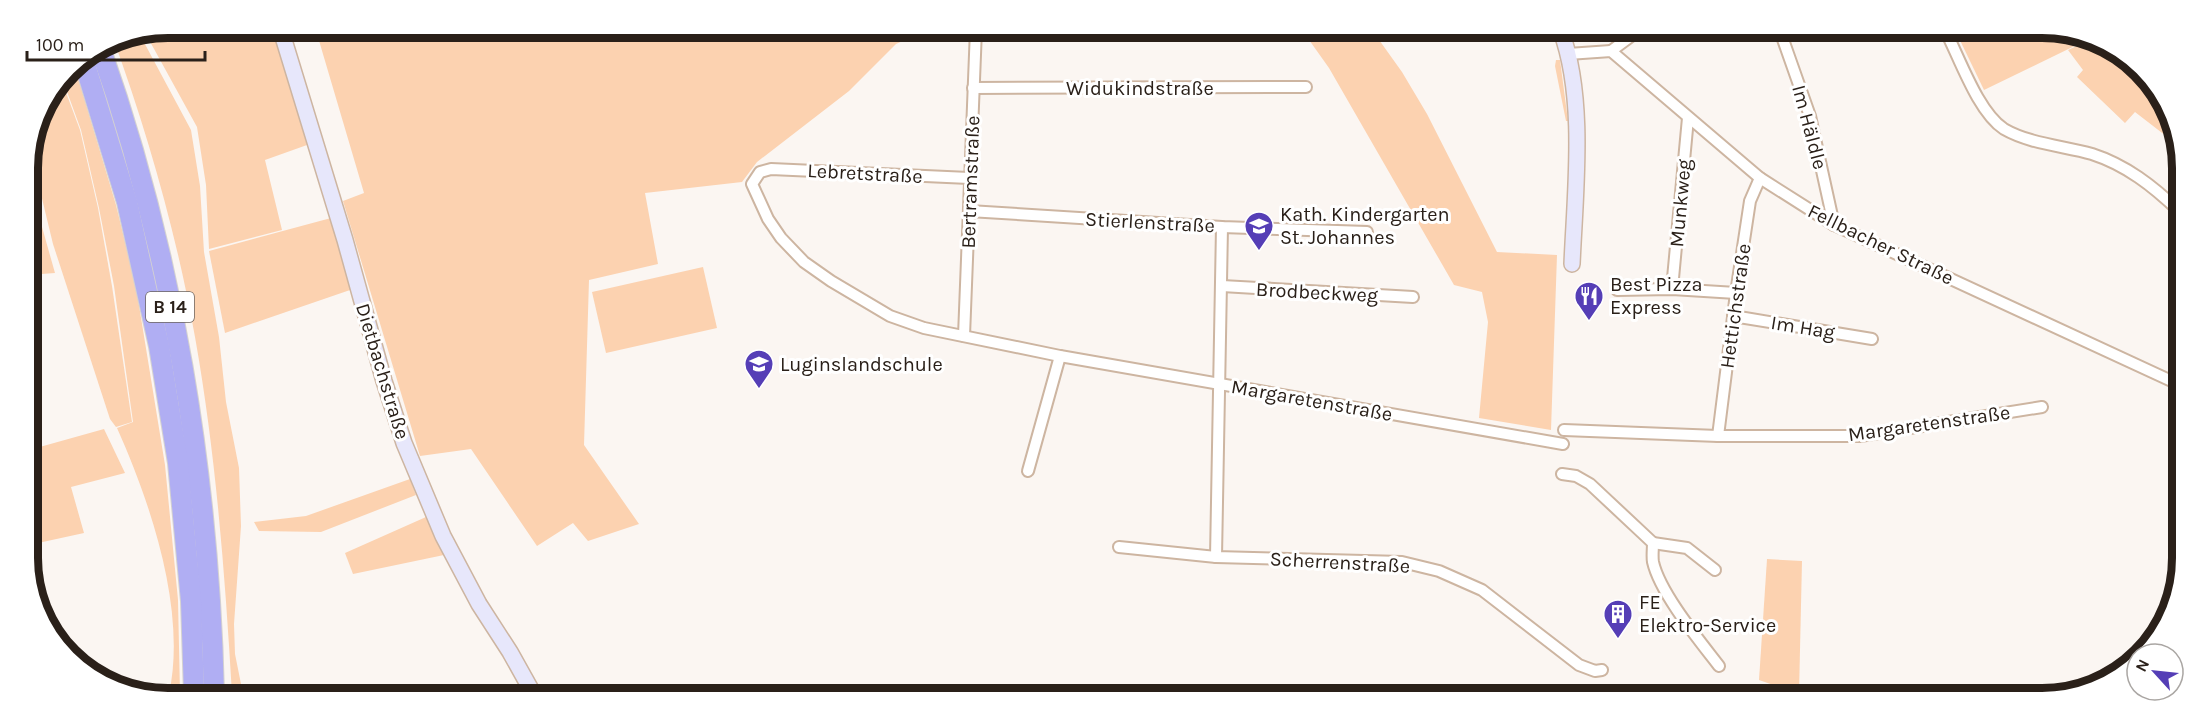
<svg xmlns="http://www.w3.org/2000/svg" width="2209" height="726" viewBox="0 0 2209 726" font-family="Karla,sans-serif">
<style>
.green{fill:#fcd2b0}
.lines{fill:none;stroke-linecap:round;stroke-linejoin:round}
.street-casing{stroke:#cdb5a1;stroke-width:14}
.secondary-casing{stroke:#cdb5a1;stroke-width:18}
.highway-casing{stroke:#d4d2d1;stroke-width:22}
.street{stroke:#fff;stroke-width:10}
.secondary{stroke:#e7e7fb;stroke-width:15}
.highway{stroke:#b0aef3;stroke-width:20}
.labels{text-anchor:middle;stroke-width:6;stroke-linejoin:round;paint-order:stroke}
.shield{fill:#fff;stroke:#6a635e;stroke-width:1.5}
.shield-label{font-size:18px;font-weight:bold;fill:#2a2019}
.street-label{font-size:20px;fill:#2a2019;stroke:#fff}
.poi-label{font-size:20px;fill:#2a2019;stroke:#fff;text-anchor:start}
.rim{fill:none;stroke:#2a2019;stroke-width:8}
</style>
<rect width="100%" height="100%" fill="#fbf6f2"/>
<g class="green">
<polygon points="168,27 195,27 148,37 146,31"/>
<polygon points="203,27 272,27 307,145 265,160 282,230 209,249 206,185 197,127 148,38"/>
<polygon points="315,27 930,29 896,44 849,91 757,162 742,182 645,193 658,264 589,280 584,445 639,524 588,541 573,523 537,546 471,449 420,456 343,201 364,193"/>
<polygon points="1302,30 1372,30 1402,72 1427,114 1497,252 1557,255 1551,430 1479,418 1488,322 1482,292 1454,285 1329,68"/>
<polygon points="1571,31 1592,31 1592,36 1589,40 1581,40"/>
<polygon points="1956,32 2078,32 2089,39 1984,90"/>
<path d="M139 33 191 130 200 186 204 252 219 337 226 402 239 468 241 526 234 624 235 654 243 694H232C225 575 216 455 195 337 177 236 148 134 113 38Z"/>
<polygon points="2090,40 2147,75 2179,141 2179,146 2135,112 2125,123 2077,77 2083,70 2068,50"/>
<polygon points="1556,60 1560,60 1568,121 1566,121 1555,66"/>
<path d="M74 64 116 205 136 287 165 465 178 600 180 694H169C187 611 151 504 117 428L133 422 114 286 99 208 81 130 62 78 68 68Z"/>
<polygon points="61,79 80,130 98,208 112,286 132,422 116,427 110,419 53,244 30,149 38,114"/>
<polygon points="331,218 353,289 225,333 209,251"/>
<polygon points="42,227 55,273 28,275 28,228"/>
<polygon points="703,267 717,328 606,353 592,292"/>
<polygon points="104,429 125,473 71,487 84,533 29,545 29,450"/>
<polygon points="410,479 416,495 321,532 259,531 254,522 306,516"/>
<polygon points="426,517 444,555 353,574 345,553"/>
<polygon points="1767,559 1802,561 1799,694 1759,680"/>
</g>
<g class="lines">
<g class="street-casing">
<g id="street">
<polyline points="1780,31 1810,116 1834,225"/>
<path d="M1946 32C1960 59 1978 112 2004 129 2030 144 2064 146 2092 154 2126 165 2153 186 2179 211"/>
<polyline points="1611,51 1638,31"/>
<polyline points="1568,54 1611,51 1760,178 1834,225 2178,384"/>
<polyline points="973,88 1306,87"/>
<polyline points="969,178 771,169 760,172 752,184 768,219 781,238 804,262 831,281 890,316 924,328 1060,356 1563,444"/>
<polyline points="969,211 1222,227 1367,232"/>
<polyline points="1222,286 1413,297"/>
<polyline points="1672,289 1688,118"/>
<polyline points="1617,290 1672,289 1736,293"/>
<polyline points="1733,316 1872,339"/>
<polyline points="964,336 976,29"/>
<polyline points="1564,430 1718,436 1860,436 2042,407"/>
<polyline points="1718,436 1736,293 1750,201 1760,178"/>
<polyline points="1028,471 1060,356"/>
<path d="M1562 474 1576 476 1590 484 1653 543C1653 549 1652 556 1653 562 1660 593 1699 640 1719 666"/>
<polyline points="1653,543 1687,548 1715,570"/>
<polyline points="1119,547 1216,557 1402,562 1439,571 1482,590 1579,665 1595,671 1602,670"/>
<polyline points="1216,557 1222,227"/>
</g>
</g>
<g class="secondary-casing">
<g id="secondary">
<polyline points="280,27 345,240 384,381 404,443 443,536 479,604 510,652 534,695"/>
<path d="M1561 31C1586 99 1575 192 1572 264"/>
</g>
</g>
<g class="highway-casing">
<g id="highway">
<path d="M100 47C173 254 209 476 214 694"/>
<polyline points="83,58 127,202 159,346 178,463 191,601 194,694"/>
</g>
</g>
<use href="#street" class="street"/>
<use href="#secondary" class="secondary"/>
<use href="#highway" class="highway"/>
</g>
<defs>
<g id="school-pin" transform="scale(1.5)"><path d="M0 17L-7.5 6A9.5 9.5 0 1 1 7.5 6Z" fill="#553eb6" stroke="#fff"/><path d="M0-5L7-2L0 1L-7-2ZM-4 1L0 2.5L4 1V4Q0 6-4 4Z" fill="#fff"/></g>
<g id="restaurant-pin" transform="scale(1.5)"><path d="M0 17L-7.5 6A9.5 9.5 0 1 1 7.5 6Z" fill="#553eb6" stroke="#fff"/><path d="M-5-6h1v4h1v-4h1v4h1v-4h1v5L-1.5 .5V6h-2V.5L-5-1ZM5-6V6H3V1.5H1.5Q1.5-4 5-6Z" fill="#fff"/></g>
<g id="building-pin" transform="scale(1.5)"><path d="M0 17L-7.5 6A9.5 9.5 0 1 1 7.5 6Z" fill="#553eb6" stroke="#fff"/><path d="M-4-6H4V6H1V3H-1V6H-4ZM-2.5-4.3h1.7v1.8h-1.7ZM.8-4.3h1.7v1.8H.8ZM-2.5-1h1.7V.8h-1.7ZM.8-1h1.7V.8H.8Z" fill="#fff"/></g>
</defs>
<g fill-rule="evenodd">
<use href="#school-pin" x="1259" y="226"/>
<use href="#restaurant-pin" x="1589" y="296"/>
<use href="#school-pin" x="759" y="364"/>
<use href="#building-pin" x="1618" y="614"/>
</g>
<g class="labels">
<rect class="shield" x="146" y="292" width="48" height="30" rx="4.5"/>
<g class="shield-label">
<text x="170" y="313">B 14</text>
</g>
<g class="street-label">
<text x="1140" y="95">Widukindstraße</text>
<text transform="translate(1810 127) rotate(75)" y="7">Im Häldle</text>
<text transform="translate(865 173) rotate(3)" y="7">Lebretstraße</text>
<text transform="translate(970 182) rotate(-88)" y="7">Bertramstraße</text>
<text transform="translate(1680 203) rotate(-85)" y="7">Munkweg</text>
<text transform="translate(1150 222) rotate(3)" y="7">Stierlenstraße</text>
<text transform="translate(1881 244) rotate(26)" y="7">Fellbacher Straße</text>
<text transform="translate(1317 292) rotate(3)" y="7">Brodbeckweg</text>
<text transform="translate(1735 306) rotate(-82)" y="7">Hettichstraße</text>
<text transform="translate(1803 327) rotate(9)" y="7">Im Hag</text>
<text transform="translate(383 371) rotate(73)" y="7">Dietbachstraße</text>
<text transform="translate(1312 400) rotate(10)" y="7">Margaretenstraße</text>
<text transform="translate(1929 423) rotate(-8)" y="7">Margaretenstraße</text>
<text transform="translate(1340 562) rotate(3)" y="7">Scherrenstraße</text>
</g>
<g class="poi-label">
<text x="1280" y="221">Kath. Kindergarten<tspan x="1280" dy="23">St. Johannes</tspan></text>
<text x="1610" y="291">Best Pizza<tspan x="1610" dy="23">Express</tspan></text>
<text x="780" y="371">Luginslandschule</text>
<text x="1639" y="609">FE<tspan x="1639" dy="23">Elektro-Service</tspan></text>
</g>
</g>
<path d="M0 0H2209V726H0ZM168 38H2042A130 130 0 0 1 2172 168V558A130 130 0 0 1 2042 688H168A130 130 0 0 1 38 558V168A130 130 0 0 1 168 38Z" fill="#fff" fill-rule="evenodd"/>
<path class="rim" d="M168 38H2042A130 130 0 0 1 2172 168V558A130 130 0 0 1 2042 688H168A130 130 0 0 1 38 558V168A130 130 0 0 1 168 38Z"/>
<g transform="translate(2155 672) rotate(297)"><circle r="28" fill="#ffffff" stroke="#aaa6a3" stroke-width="1.5"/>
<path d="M0-4.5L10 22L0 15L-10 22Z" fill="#553eb6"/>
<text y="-9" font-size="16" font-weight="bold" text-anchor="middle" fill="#2a2019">N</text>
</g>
<path d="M27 51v9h178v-9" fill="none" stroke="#2a2019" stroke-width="3"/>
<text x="36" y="51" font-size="18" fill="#2a2019" stroke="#ffffff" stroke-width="4.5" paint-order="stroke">100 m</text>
</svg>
